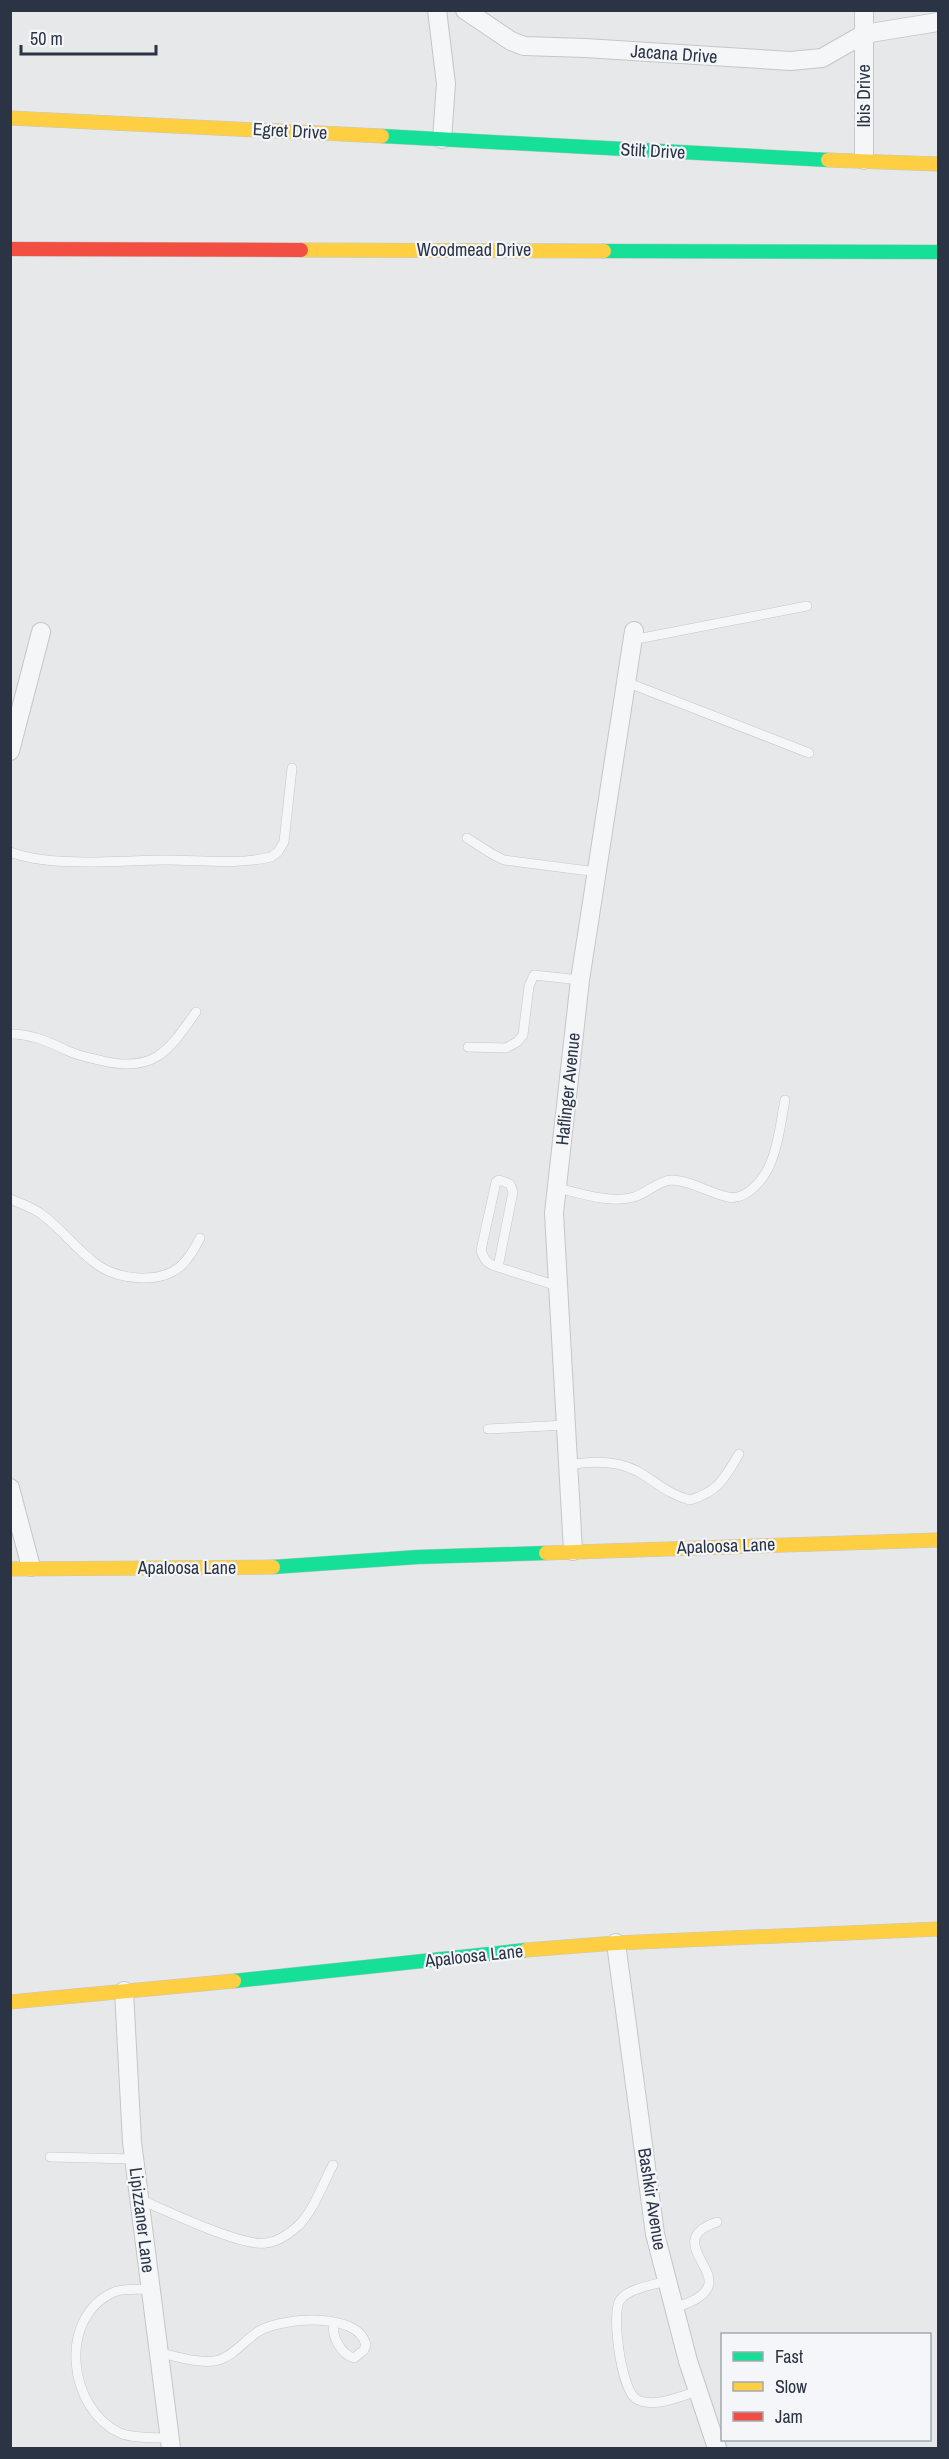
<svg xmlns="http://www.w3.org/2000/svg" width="949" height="2459" viewBox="0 0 949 2459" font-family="'Archivo Narrow',sans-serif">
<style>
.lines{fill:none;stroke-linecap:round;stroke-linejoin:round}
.lane-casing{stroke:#c4c6c8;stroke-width:10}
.street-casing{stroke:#c4c6c8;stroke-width:20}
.fast-casing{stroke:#c4c6c8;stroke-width:15}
.slow-casing{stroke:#c4c6c8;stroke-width:15}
.jam-casing{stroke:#c4c6c8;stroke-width:15}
.lane{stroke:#f5f6f7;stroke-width:9}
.street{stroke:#f5f6f7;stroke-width:18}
.fast{stroke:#16e098;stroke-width:14}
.slow{stroke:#ffcf43;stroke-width:14}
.jam{stroke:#f24e42;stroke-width:14}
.labels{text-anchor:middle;stroke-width:4.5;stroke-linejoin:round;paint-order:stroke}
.street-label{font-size:18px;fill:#2b3445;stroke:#f4f6f9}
</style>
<rect width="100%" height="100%" fill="#e6e8ea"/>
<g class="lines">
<g class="lane-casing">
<g id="lane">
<polyline points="632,640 807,606"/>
<polyline points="626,682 809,753"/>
<polyline points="467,838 492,854 504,860 597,872"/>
<path d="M10 852C52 868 121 860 166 860 201 860 237 865 271 857L278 852 284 842 292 768"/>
<path d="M10 1034C32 1034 49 1042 68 1051 79 1056 91 1058 103 1061 155 1073 169 1050 196 1012"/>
<polyline points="468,1047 506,1048 517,1042 523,1035 529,986 534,975 580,980"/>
<path d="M557 1188C580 1193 611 1204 634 1197 647 1193 658 1181 671 1180 690 1180 709 1193 728 1197 747 1201 765 1178 771 1162 779 1143 781 1120 785 1100"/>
<path d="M10 1199C20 1203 31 1207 40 1213 60 1227 75 1248 95 1263 117 1280 160 1285 182 1265 190 1257 195 1248 200 1238"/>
<path d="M498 1267 513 1192 510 1184 499 1180 496 1182 481 1250C484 1260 487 1264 498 1267L557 1286"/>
<polyline points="488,1429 566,1425"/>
<path d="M568 1465C590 1461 616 1460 637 1471 655 1481 669 1495 690 1500 719 1491 724 1479 739 1454"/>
<polyline points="50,2157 134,2159"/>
<path d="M139 2199C165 2210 241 2247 266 2243 277 2242 289 2234 298 2226 314 2210 322 2185 333 2165"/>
<path d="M667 2281C654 2285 629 2288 620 2300 611 2313 621 2387 635 2398 651 2410 681 2396 698 2391"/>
<path d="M150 2289C139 2290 124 2288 114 2292 57 2317 68 2409 120 2433 135 2439 154 2437 170 2438"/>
<path d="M674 2308C685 2304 700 2300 707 2289 720 2268 666 2239 717 2222"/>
<path d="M159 2353C177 2356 202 2365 219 2360 235 2355 246 2338 261 2330 284 2318 358 2311 366 2345L364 2350 354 2358C340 2354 331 2335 334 2322"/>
</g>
</g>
<g class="street-casing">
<g id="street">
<polyline points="437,10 446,84 442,139"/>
<polyline points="465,10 511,41 524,46 585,48 790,61 822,58 864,34 938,22"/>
<polyline points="864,160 864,10"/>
<polyline points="10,751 41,632"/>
<polyline points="10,1488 31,1567"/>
<polyline points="573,1551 554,1213 580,980 634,631"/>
<polyline points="616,1943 655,2234 688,2361 717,2448"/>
<polyline points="124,1991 132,2142 171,2448"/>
</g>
</g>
<g class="fast-casing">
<g id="fast">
<polyline points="382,136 828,160"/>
<polyline points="604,251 938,252"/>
<polyline points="273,1567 418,1557 546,1553"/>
<polyline points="234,1981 526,1950"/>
</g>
</g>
<g class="slow-casing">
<g id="slow">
<polyline points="10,118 382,136"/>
<polyline points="828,160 938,164"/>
<polyline points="301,250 604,251"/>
<polyline points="546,1553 938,1540"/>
<polyline points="10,1569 273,1567"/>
<polyline points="526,1950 616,1943 938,1929"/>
<polyline points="10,2002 234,1981"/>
</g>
</g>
<g class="jam-casing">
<polyline id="jam" points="10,249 301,250"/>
</g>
<use href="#lane" class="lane"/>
<use href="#street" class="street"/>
<use href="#fast" class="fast"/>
<use href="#slow" class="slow"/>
<use href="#jam" class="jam"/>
</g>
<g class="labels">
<g class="street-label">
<text transform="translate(674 54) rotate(4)" y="6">Jacana Drive</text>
<text transform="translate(864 96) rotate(-90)" y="6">Ibis Drive</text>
<text transform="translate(290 131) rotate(3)" y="6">Egret Drive</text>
<text transform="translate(653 151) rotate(3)" y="6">Stilt Drive</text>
<text x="474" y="256">Woodmead Drive</text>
<text transform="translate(568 1089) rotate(-84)" y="6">Haflinger Avenue</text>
<text transform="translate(726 1546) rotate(-2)" y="6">Apaloosa Lane</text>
<text x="187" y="1574">Apaloosa Lane</text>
<text transform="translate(474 1956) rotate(-6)" y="6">Apaloosa Lane</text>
<text transform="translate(652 2199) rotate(81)" y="6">Bashkir Avenue</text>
<text transform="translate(142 2220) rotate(83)" y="6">Lipizzaner Lane</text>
</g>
</g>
<rect width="949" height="2459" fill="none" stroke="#2b3445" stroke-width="24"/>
<rect x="721" y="2333" width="210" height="108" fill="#f4f6f9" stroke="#a4a8b1" stroke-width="1.5"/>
<rect x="733" y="2352" width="30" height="9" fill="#16e098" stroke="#a4a8b1" stroke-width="1.5"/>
<text x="775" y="2363" font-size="18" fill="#2b3445">Fast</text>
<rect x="733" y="2382" width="30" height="9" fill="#ffcf43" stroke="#a4a8b1" stroke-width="1.5"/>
<text x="775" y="2393" font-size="18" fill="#2b3445">Slow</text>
<rect x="733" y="2412" width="30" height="9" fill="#f24e42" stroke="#a4a8b1" stroke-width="1.5"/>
<text x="775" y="2423" font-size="18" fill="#2b3445">Jam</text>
<path d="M21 45v9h135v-9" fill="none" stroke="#2b3445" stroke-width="3"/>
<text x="30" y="45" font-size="18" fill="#2b3445" stroke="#f4f6f9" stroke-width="4.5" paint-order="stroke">50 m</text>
</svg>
